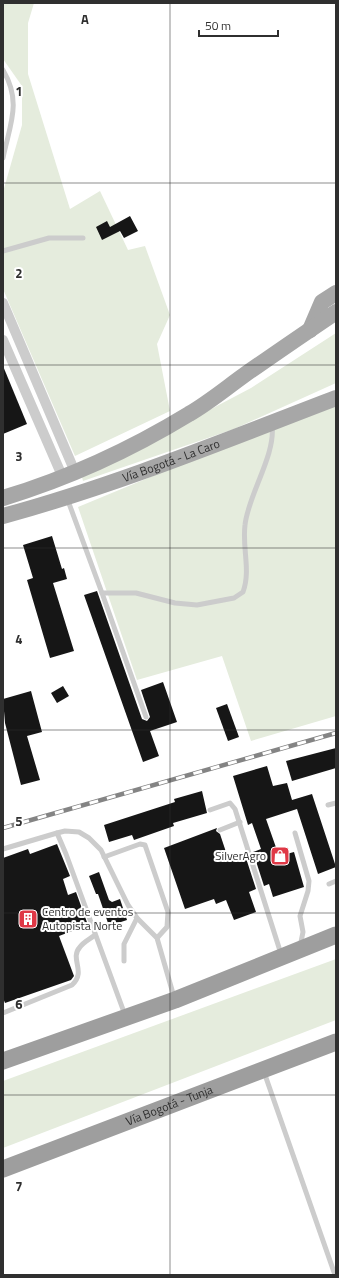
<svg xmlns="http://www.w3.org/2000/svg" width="339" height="1278" viewBox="0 0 339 1278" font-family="'Titillium Web',sans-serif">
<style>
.green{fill:#e5ecdd}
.building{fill:#161616}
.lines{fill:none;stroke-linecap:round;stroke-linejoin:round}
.service{stroke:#ccc;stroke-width:5}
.minor{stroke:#ccc;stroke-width:10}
.primary{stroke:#a7a7a7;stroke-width:16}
.trunk{stroke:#9e9e9e;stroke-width:17}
.rail-casing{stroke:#848484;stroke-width:4.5}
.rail{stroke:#fff;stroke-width:3;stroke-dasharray:9;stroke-linecap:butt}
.grid{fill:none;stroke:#2f2f2f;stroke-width:1;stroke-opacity:0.55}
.labels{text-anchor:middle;stroke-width:4;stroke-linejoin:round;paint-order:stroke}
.street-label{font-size:12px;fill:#2f2f2f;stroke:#fff}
.poi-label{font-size:12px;fill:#2f2f2f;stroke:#fff;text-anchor:end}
.grid-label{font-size:13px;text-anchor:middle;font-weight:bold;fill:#2f2f2f;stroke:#fff;stroke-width:4;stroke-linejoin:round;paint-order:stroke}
</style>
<rect width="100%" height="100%" fill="#fff"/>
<g class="green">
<polygon points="3,3 34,3 28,23 28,74 70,209 100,191 128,250 145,246 170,315 157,344 170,411 75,456 3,289 3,192 22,125 22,86 3,59"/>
<polygon points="336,333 336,383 234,429 83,481 82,477 251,388"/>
<polygon points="336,400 336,716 251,741 222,656 137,680 78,507"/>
<polygon points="336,959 336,1020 3,1148 3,1081"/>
</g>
<g class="building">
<polygon points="130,216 138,231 124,238 120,231 102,240 96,227 107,221 110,227"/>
<polygon points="3,366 27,424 3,434"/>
<polygon points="52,536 62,569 64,568 67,579 53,583 74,651 50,658 27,580 33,578 23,545"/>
<polygon points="97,591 142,719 147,721 150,717 141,690 163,682 177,722 150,731 159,756 143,762 84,595"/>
<polygon points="63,686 69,696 57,703 51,693"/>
<polygon points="31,691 42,732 27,736 40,780 21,785 5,723 3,699"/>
<polygon points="227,704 239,737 228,741 216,708"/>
<polygon points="336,748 336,768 292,781 286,761"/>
<polygon points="267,766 273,786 287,783 292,800 312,794 336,867 318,874 297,809 266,819 279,856 294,852 304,887 273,897 269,884 264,886 253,852 261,849 252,823 248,825 233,776"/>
<polygon points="202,791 207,813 173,823 174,826 134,840 132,835 109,842 104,825 175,802 174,799"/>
<polygon points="217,828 216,831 220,834 229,861 245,855 256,889 249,892 256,912 234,920 226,900 216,904 214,899 185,909 164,848"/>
<polygon points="57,844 70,876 63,879 68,895 76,892 88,925 59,936 74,976 71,980 5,1003 3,998 3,858 28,849 30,854"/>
<polygon points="99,872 109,900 112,902 120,899 127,920 109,926 98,894 96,894 89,876"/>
</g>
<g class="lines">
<g class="service">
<path d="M3 70C22 102 10 124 3 158"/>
<polyline points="3,251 49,238 83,238"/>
<path d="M67 498 102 593H136L175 603 197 605 234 598 243 592C251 570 242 548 245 525 248 495 276 455 272 425"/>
<polyline points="102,593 146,717"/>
<polyline points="328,805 336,803"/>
<polyline points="210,810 230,803 235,809 281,954"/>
<polyline points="220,830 240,822"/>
<polyline points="57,833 65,831 79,832 89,838 101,850 128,905 137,918 157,938 174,997"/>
<polyline points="295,833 309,881 308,891 300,916 303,932 300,947"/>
<polyline points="3,849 57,833 66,854 125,1015"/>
<polyline points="104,857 140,844 145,845 168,912 167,927 157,938"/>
<polyline points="329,884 336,881"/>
<polyline points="124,961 124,944 137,918"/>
<path d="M3 1013 72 985C87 971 69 959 80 947 83 942 90 939 95 935"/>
<polyline points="264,1072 335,1275"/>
</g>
<g class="minor">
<polyline points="3,303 75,472"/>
<polyline points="3,340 63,478"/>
</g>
<g class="primary">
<polyline points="310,330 322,302 336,293"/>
<path d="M3 498C69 478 130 450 189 414 208 403 225 389 243 376 274 354 305 333 336 312"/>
<path id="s1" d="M3 516C117 485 226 440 336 398"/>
</g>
<g class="trunk">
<polyline points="3,1061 175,1000 336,935"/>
<path id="s2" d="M3 1169 336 1042"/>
</g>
<g class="rail-casing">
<polyline id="rail" points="3,828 336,733"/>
</g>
<use href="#rail" class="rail"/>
</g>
<path class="grid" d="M170 3V1275M3 183H336M3 365H336M3 548H336M3 730H336M3 913H336M3 1095H336"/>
<defs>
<g id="shop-square" transform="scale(1)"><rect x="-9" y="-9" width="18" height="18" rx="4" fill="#df3846" stroke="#fff"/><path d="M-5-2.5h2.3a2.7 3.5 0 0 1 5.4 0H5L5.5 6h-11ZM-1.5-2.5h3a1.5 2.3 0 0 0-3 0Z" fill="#fff"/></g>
<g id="building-square" transform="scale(1)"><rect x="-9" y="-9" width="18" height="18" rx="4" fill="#df3846" stroke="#fff"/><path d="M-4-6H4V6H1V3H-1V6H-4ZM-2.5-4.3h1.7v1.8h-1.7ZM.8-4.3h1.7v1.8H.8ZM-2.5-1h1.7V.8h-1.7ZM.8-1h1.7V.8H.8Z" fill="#fff"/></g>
</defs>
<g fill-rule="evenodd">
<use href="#shop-square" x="280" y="856"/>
<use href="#building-square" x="28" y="919"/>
</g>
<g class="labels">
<g class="street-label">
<text dy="4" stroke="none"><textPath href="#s1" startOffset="177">Vía Bogotá - La Caro</textPath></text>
<text dy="4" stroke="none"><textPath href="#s2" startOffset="178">Vía Bogotá - Tunja</textPath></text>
</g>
<g class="poi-label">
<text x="266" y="860">SilverAgro</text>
<text x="42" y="916" text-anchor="start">Centro de eventos<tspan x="42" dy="14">Autopista Norte</tspan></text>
</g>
</g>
<g class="grid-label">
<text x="85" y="24">A</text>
<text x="19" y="96">1</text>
<text x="19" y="278">2</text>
<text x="19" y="461">3</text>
<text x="19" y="644">4</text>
<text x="19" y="826">5</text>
<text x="19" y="1009">6</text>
<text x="19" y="1191">7</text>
</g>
<rect width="339" height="1278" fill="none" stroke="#2f2f2f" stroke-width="8"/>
<path d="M199 30v6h79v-6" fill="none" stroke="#2f2f2f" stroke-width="2"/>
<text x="205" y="30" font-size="12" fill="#2f2f2f" stroke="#ffffff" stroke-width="3" paint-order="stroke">50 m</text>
</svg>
